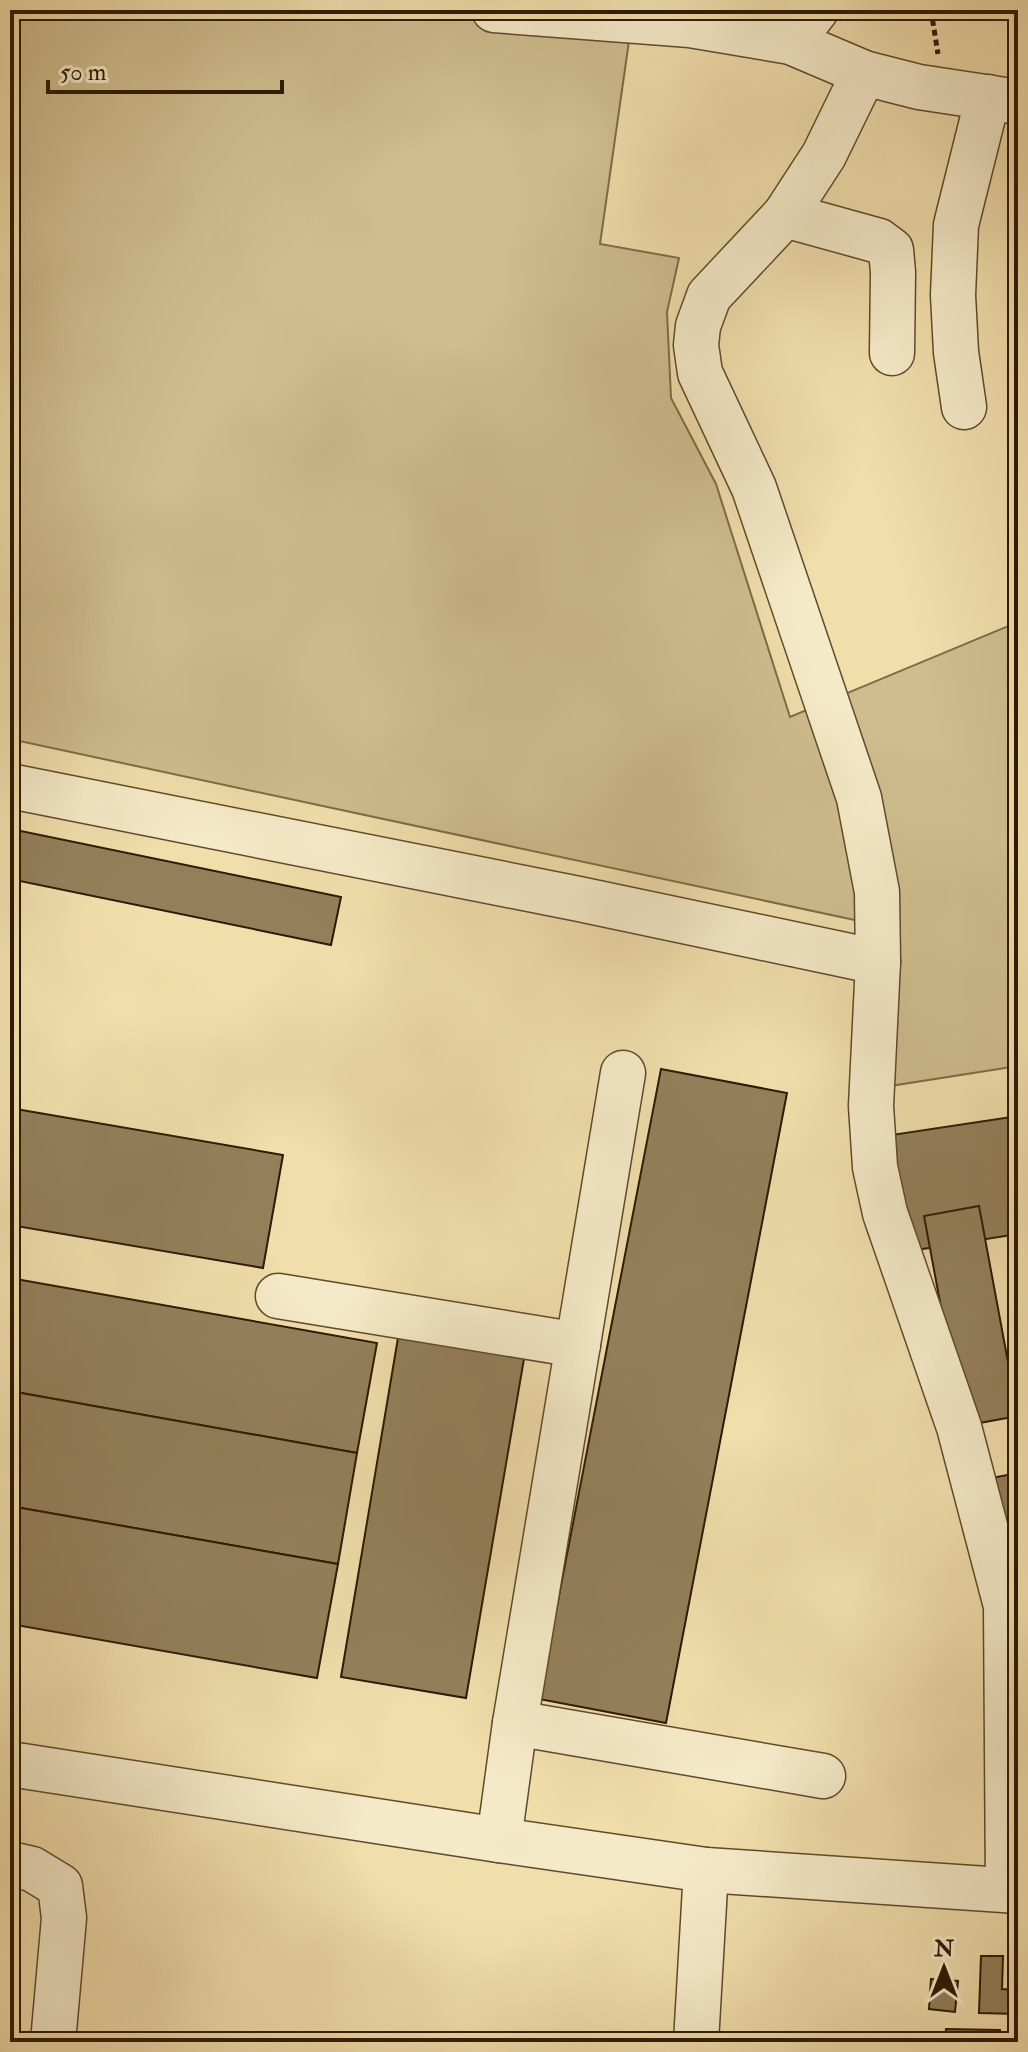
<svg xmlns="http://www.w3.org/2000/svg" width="1028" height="2052" viewBox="0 0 1028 2052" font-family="'IM FELL Double Pica',serif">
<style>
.green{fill:#cfbd8e;stroke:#7e6c48;stroke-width:2}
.building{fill:#93805a;stroke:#2e1a02;stroke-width:2}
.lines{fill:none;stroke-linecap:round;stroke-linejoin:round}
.minor-casing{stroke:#5e4b2c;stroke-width:47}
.path{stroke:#2e1a02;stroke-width:5;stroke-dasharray:6 4;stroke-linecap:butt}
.minor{stroke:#f5eac8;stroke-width:44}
</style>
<rect width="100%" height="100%" fill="#f0deab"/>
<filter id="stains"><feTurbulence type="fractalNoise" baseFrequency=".0025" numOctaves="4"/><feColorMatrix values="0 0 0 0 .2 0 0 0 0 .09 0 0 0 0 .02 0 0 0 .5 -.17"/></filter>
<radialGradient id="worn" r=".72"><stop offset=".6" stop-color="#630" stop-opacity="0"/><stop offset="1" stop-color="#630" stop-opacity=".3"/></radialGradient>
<polygon class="green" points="10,10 463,10 630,34 600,244 679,258 667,312 671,398 716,484 790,717 1018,622 1018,1066 890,1086 892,928 10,739"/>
<g class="building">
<polygon points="11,829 341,897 331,945 10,879"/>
<polygon points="661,1069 787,1093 666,1723 539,1699"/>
<polygon points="10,1108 283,1155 263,1268 10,1225"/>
<polygon points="1018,1116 1018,1234 903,1252 885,1136"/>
<polygon points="979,1206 1018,1416 963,1426 924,1216"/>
<polygon points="10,1278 377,1343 357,1453 10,1391"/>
<polygon points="400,1326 526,1347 466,1698 341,1677"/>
<polygon points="10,1391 357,1453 338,1564 10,1506"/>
<polygon points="1018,1473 1018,1564 1000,1567 986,1479"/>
<polygon points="10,1506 338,1564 317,1678 10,1624"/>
<polygon points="981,1956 1003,1956 1002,1989 1018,1990 1018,2014 979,2013"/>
<polygon points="931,1979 958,1981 955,2012 929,2009"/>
<polygon points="946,2029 1000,2030 1000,2042 945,2042"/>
</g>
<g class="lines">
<g class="minor-casing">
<g id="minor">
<polyline points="494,10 690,25 791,42 864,73 919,87 1018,102"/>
<polyline points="791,42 816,10"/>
<polyline points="864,73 824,155 785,215 709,296 698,326 696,345 700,373 754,488 859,798 877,892 878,962 871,1106 875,1167 885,1213 959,1427 1006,1606 1008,1890"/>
<polyline points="785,215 879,241 891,250 893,272 892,353"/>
<polyline points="964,407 956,352 953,295 956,225 988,97"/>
<polyline points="10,786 579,899 878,962"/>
<polyline points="278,1296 578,1345"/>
<polyline points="515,1723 823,1776"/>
<polyline points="10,1764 499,1840 706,1870 1018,1891"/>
<polyline points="499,1840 515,1723 623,1073"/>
<polyline points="10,1864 32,1869 60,1886 64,1918 53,2042"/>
<polyline points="696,2042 706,1870"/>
</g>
</g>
<polyline class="path" points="931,10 938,54"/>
<use href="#minor" class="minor"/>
</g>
<rect width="1028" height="2052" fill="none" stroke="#f0deab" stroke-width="40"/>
<rect x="12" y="12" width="1004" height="2028" fill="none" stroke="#2e1a02" stroke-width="4"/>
<rect x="20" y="20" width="988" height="2012" fill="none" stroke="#2e1a02" stroke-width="2"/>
<g transform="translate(944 1968)" stroke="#f5eac8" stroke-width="6" paint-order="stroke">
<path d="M0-6L14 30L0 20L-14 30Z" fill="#2e1a02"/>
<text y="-12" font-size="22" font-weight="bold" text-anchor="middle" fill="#2e1a02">N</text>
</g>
<path d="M48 80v12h234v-12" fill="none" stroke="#2e1a02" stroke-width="4"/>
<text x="60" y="80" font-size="24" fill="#2e1a02" stroke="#f5eac8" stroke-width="6" paint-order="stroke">50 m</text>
<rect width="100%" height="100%" filter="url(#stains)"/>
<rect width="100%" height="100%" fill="url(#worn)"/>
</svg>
